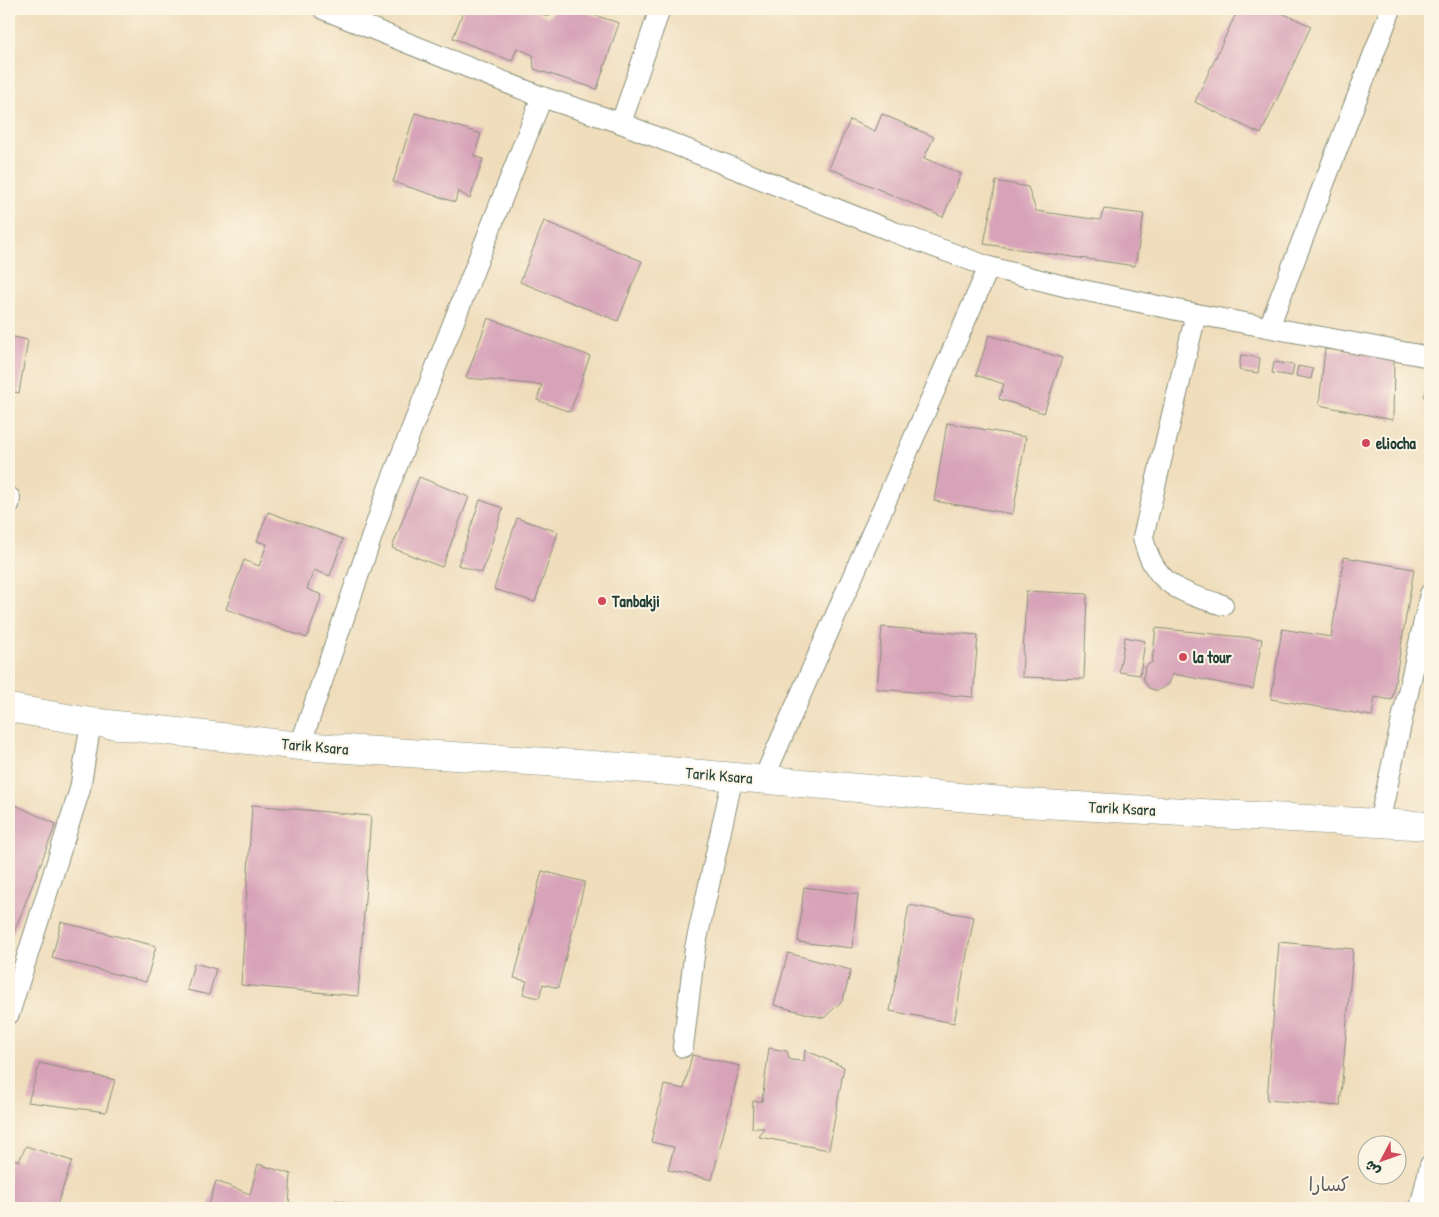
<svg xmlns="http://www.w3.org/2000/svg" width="1439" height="1217" viewBox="0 0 1439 1217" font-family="'Patrick Hand','Playpen Sans Arabic',sans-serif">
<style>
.building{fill:#d7a3b8}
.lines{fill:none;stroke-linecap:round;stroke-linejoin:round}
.street-casing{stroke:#878d78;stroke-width:22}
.secondary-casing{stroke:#878d78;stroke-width:29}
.street{stroke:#fff;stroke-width:20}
.secondary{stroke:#fff;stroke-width:28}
.poi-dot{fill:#d1495b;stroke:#fcf5e5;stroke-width:2}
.labels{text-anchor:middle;stroke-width:4;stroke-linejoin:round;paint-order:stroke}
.poi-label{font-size:16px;font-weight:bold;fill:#1f3d34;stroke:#fcf5e5;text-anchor:start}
.street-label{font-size:16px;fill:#1f3d34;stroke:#fcf5e5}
.quarter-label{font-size:19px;fill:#5f6162;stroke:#fcf5e5}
</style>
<rect width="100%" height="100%" fill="#fcf5e5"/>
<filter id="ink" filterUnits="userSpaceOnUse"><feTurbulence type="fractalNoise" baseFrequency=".02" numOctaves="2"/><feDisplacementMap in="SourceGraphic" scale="10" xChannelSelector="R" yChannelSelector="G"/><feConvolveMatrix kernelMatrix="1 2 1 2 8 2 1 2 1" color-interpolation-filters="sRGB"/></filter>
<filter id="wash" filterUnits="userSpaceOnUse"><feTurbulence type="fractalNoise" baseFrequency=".0096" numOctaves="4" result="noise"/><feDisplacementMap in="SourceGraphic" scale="20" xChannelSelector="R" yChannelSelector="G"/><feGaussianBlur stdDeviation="1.12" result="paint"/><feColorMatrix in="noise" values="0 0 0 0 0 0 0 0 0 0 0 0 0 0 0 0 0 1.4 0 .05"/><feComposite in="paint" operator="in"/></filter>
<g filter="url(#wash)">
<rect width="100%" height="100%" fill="#efddbb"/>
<g id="blocks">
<g class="building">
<polygon points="464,9 532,9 548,17 557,9 575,9 619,23 597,89 534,69 533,55 517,48 512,61 453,38"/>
<polygon points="1238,9 1273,9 1311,26 1261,134 1195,102"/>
<polygon points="415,113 481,134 474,156 483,159 470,199 458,191 455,202 393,182"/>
<polygon points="882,114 934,137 924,158 961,174 943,217 829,168 850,120 875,131"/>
<polygon points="996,181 1028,187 1036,211 1100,220 1104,209 1144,214 1135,266 984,244"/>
<polygon points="544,221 642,261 618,321 520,282"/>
<polygon points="488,318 590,356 570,412 537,400 542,385 466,378"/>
<polygon points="989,335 1062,358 1044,413 999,399 1004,384 976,375"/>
<polygon points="9,336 28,340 19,393 9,391"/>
<polygon points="1325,349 1394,356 1393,420 1319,405"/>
<polygon points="1241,355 1260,358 1258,373 1239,370"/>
<polygon points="1274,362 1294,365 1292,376 1272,373"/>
<polygon points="1298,366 1313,369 1311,379 1296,376"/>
<polygon points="1428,384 1430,385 1430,400 1424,398"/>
<polygon points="947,423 1026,437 1013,514 934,501"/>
<polygon points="419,477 469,497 442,567 392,548"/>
<polygon points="480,500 503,508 482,573 458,565"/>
<polygon points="268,512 343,539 330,576 314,570 307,589 322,595 307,638 226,609 244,560 259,566 267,544 257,541"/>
<polygon points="517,518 558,532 535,602 494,589"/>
<polygon points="1344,557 1414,569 1392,700 1375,697 1372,716 1271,699 1282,629 1331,637"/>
<polygon points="1026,591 1087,594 1084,679 1022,677"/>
<polygon points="882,627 978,635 973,697 877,689"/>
<polygon points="1156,628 1262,639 1253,689 1173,674 1169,684 1157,691 1149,688 1143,679 1145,667 1152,662"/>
<polygon points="1125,637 1145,641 1140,675 1119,672"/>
<polygon points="13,804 56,824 9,945 9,812"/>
<polygon points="252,805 371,816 358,996 241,985"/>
<polygon points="542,871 585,882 558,988 543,984 539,998 523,994 527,981 514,978"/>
<polygon points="804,887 858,894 852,948 798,942"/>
<polygon points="909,905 974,917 954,1023 890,1011"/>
<polygon points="61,922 156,946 146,982 52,958"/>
<polygon points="1279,942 1353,949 1340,1106 1267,1100"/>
<polygon points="788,953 851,970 843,1000 824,1018 774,1005"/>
<polygon points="194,963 216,969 209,995 187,990"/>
<polygon points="769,1048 787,1051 790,1060 804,1061 805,1050 844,1067 829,1150 759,1137 764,1128 752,1128 753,1101 762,1101"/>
<polygon points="692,1055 740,1066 712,1180 668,1170 674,1147 651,1142 664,1085 684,1089"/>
<polygon points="40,1063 115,1080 106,1112 28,1102"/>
<polygon points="26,1146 72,1161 56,1208 9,1208 9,1157 19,1161"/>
<polygon points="258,1164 291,1174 289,1205 300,1208 208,1208 216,1181 250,1194"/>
<polygon points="336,1200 366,1208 333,1208"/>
</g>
</g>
</g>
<g filter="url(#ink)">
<use href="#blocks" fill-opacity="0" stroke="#878d78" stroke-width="1"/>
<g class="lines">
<g class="street-casing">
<g id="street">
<polyline points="323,9 542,97 621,123 894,232 989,267 1068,287 1196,314 1430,357"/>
<polyline points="621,123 660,9"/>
<path d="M1196 314 1143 537C1153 584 1181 593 1223 605"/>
<polyline points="1269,327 1391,9"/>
<polyline points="9,505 10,498"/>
<polyline points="300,746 388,489 542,97"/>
<polyline points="764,778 989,267"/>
<polyline points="1379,823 1430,594"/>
<polyline points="9,1014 80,789 91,722"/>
<polyline points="683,1047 695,948 733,776"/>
<polyline points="1420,1208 1430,1165"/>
</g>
</g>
<g class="secondary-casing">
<polyline id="secondary" points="9,708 91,722 300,746 623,767 1025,803 1430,826"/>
</g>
<use href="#street" class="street"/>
<use href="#secondary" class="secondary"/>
</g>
</g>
<g class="poi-dot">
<circle cx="1366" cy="443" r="5"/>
<circle cx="602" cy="601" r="5"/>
<circle cx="1183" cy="657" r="5"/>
</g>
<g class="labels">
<g class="poi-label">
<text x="1376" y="449">eliocha</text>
<text x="612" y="607">Tanbakji</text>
<text x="1193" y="663">la tour</text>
</g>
<g class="street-label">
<text transform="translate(315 746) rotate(5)" y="6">Tarik Ksara</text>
<text transform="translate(719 775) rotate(5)" y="6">Tarik Ksara</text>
<text transform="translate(1122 808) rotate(3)" y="6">Tarik Ksara</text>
</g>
<g class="quarter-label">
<text x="1329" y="1191">كسارا</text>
</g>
</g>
<rect width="1439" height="1217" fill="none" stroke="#fcf5e5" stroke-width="30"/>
<g transform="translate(1382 1160) rotate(229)"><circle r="24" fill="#fcf5e5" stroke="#a4ab9e"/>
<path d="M0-4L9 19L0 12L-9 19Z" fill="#d1495b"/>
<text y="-8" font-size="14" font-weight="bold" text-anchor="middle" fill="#1f3d34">ش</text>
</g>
</svg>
